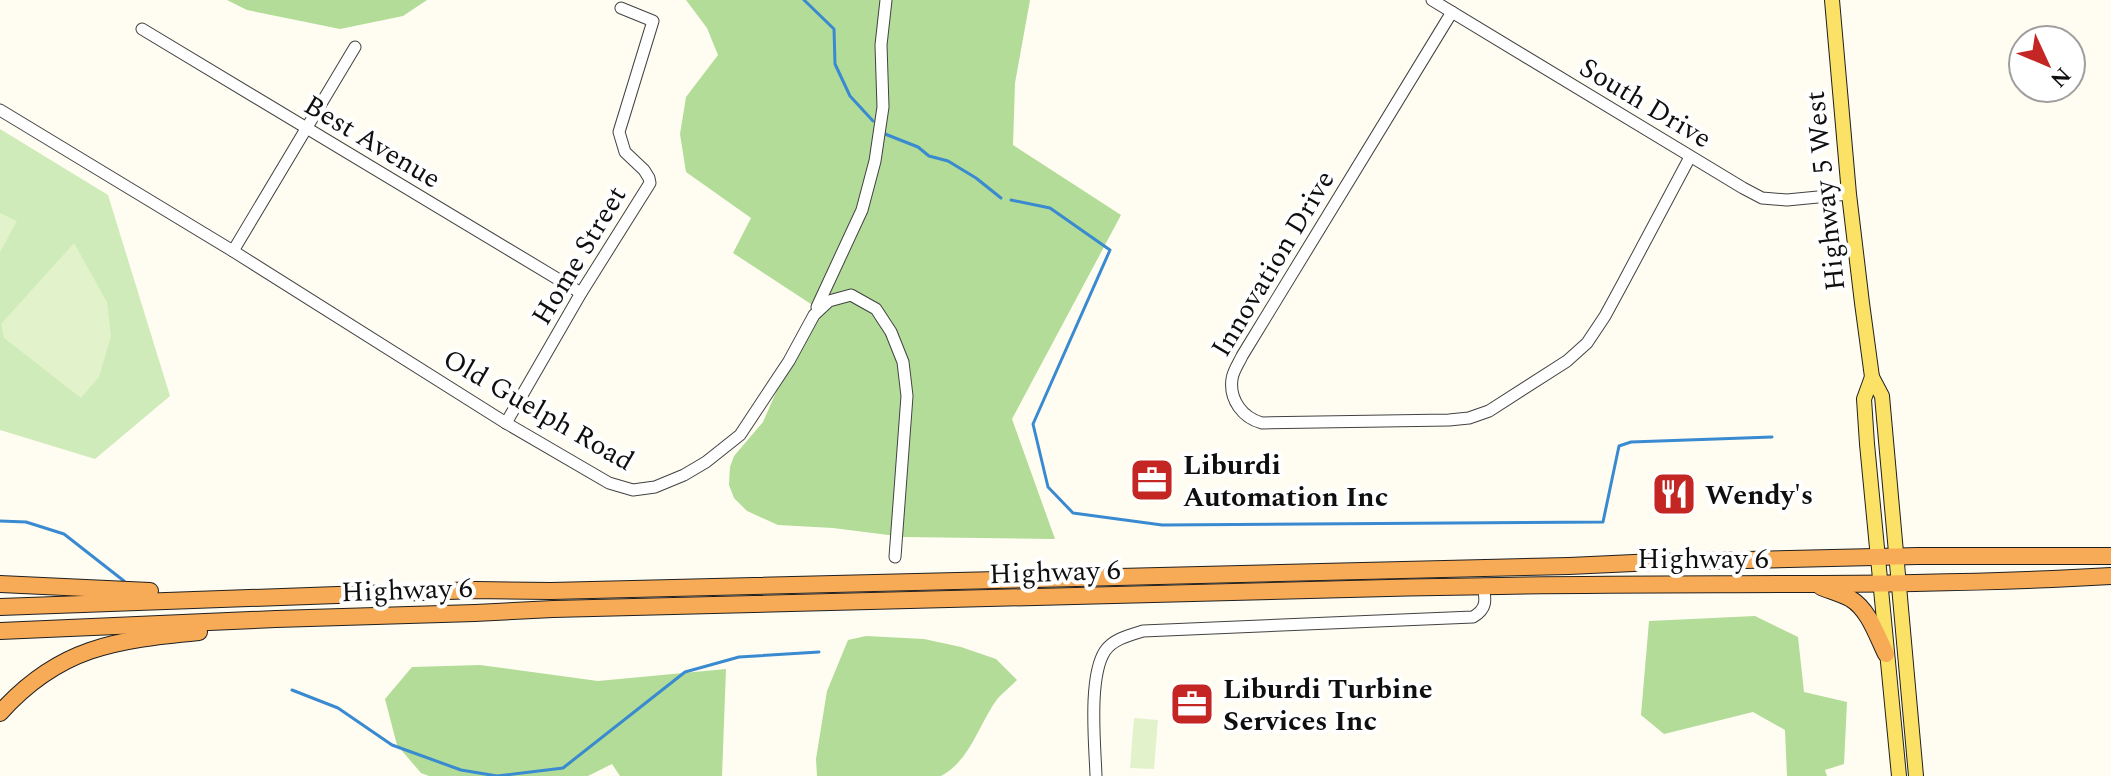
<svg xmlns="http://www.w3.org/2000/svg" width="2111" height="776" viewBox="0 0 2111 776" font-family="Spectral,serif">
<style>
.green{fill:#cfebb9}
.forest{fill:#b2dc98}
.pitch{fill:#e2f2cb}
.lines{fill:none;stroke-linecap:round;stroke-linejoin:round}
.stream{stroke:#398ad0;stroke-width:3}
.minor-casing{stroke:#424242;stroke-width:13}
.major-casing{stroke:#202020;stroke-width:16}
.highway-casing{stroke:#202020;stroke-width:18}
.minor{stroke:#fff;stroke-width:11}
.major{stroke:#fbe165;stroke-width:14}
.highway{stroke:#f7ab57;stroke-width:16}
.labels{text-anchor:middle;stroke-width:8;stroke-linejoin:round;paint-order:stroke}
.street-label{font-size:28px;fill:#0f0f0f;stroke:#fff}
.poi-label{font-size:28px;font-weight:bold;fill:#0f0f0f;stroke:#fff;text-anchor:start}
</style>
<rect width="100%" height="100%" fill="#fffdf1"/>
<polygon class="green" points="0,129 108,195 170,396 95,459 0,430"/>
<g class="forest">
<polygon points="227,0 427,0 403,16 340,29 247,10"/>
<polygon points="686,0 1030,0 1015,83 1013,145 1121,215 1012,419 1055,539 904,537 833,528 778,525 747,511 734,498 729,485 730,467 734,456 763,422 814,306 733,253 751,218 686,172 680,134 686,97 718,55 707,28"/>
<polygon points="1755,616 1798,637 1804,692 1847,702 1844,764 1825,770 1827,776 1787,776 1785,730 1753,712 1664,734 1641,715 1649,621"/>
<path d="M866 636 924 639 961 647 996 659 1017 680C1011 686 1004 692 998 698 979 723 971 760 941 776H817L816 759 827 691 848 640Z"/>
<polygon points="480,665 598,681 726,669 722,776 620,776 612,764 588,776 429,776 421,773 397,745 385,699 412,667"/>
</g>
<g class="pitch">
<polygon points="0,213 17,221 0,252"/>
<polygon points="74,243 107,302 111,336 99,377 81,398 4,338 1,324"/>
<polygon points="1134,718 1158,720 1154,769 1130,768"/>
</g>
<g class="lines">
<g class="stream">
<polyline points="804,0 834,29 835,64 850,96 873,121"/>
<polyline points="885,134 918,147 929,156 948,161 976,178 1001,198"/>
<polyline points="1011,200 1050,208 1110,250 1033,424 1048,487 1073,513 1162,525 1603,522 1619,446 1631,442 1772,437"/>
<polyline points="0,521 26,522 64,534 124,581"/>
<polyline points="292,690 338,708 392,745 461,770 497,776 563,768 685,672 739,657 819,652"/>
</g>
<g class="minor-casing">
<g id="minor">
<polyline points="1432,0 1743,188 1762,198 1787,200 1849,194"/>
<path d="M1452 12 1242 356C1239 363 1233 371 1232 379 1229 400 1243 418 1262 423L1449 420 1469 418 1489 411 1567 361 1587 343 1605 316 1624 281 1690 157"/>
<polyline points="142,29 581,293"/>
<polyline points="0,110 233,251 506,423 609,483 633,490 655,487 684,475 706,462 740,435 789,361 814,315 829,301 851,295 876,309 891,332 903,362 907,396 895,557"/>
<polyline points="233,251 355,47"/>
<polyline points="817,307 862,210 875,161 883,107 881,45 886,0"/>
<polyline points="506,423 581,293 650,183 649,178 644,170 625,152 619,132 653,21 621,8"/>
<path d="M1096 776C1095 745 1088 677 1105 651 1113 639 1130 635 1143 631L1473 617C1487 609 1486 600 1483 586"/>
</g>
</g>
<g class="major-casing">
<g id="major">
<polyline points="1832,0 1849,194 1862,303 1872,377 1882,396 1916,776"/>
<polyline points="1872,377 1864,399 1867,444 1899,776"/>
</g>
</g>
<g class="highway-casing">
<g id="highway">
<polyline points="0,584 150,591"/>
<path d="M1821 587C1831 591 1842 594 1851 599 1869 610 1877 636 1886 654"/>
<polyline points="0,607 476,590 551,591 1569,566 1655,562 1918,556 2111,556"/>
<path d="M0 631 276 619 475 613 553 609C868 602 1184 591 1500 586 1704 582 1908 588 2111 576"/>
<path d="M0 713C59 647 115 640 199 632"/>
</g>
</g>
<use href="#minor" class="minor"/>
<use href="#major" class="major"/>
<use href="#highway" class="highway"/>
</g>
<defs>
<g id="office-square" transform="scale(2.3)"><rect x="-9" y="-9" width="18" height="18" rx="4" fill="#c32623" stroke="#fff"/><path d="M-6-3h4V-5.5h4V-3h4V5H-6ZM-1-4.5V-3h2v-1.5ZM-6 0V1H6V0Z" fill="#fff"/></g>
<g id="restaurant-square" transform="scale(2.3)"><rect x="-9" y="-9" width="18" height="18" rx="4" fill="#c32623" stroke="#fff"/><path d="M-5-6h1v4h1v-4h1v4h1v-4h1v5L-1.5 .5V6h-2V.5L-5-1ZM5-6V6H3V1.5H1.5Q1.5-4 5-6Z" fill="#fff"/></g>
</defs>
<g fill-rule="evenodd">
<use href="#office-square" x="1152" y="480"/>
<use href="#restaurant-square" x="1674" y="494"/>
<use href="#office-square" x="1192" y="704"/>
</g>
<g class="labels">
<g class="street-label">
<text transform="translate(1646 102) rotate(31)" y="10">South Drive</text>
<text transform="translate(373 141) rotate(31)" y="10">Best Avenue</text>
<text transform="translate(1824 191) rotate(-96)" y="10">Highway 5 West</text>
<text transform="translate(578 255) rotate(-59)" y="10">Home Street</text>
<text transform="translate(1272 263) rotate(-59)" y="10">Innovation Drive</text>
<text transform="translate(539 409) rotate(30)" y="10">Old Guelph Road</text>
<text x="1703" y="568">Highway 6</text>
<text transform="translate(1055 571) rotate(-2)" y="10">Highway 6</text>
<text transform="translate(407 589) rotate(-2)" y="10">Highway 6</text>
</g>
<g class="poi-label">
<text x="1183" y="474">Liburdi<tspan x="1183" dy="32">Automation Inc</tspan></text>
<text x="1705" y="504">Wendy's</text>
<text x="1223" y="698">Liburdi Turbine<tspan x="1223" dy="32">Services Inc</tspan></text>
</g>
</g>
<g transform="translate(2047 64) rotate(134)"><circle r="38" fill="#ffffff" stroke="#9f9f9f" stroke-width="2"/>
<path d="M0-6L14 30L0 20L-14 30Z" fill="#c32623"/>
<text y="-12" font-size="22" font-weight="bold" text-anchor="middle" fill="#0f0f0f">N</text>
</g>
</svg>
